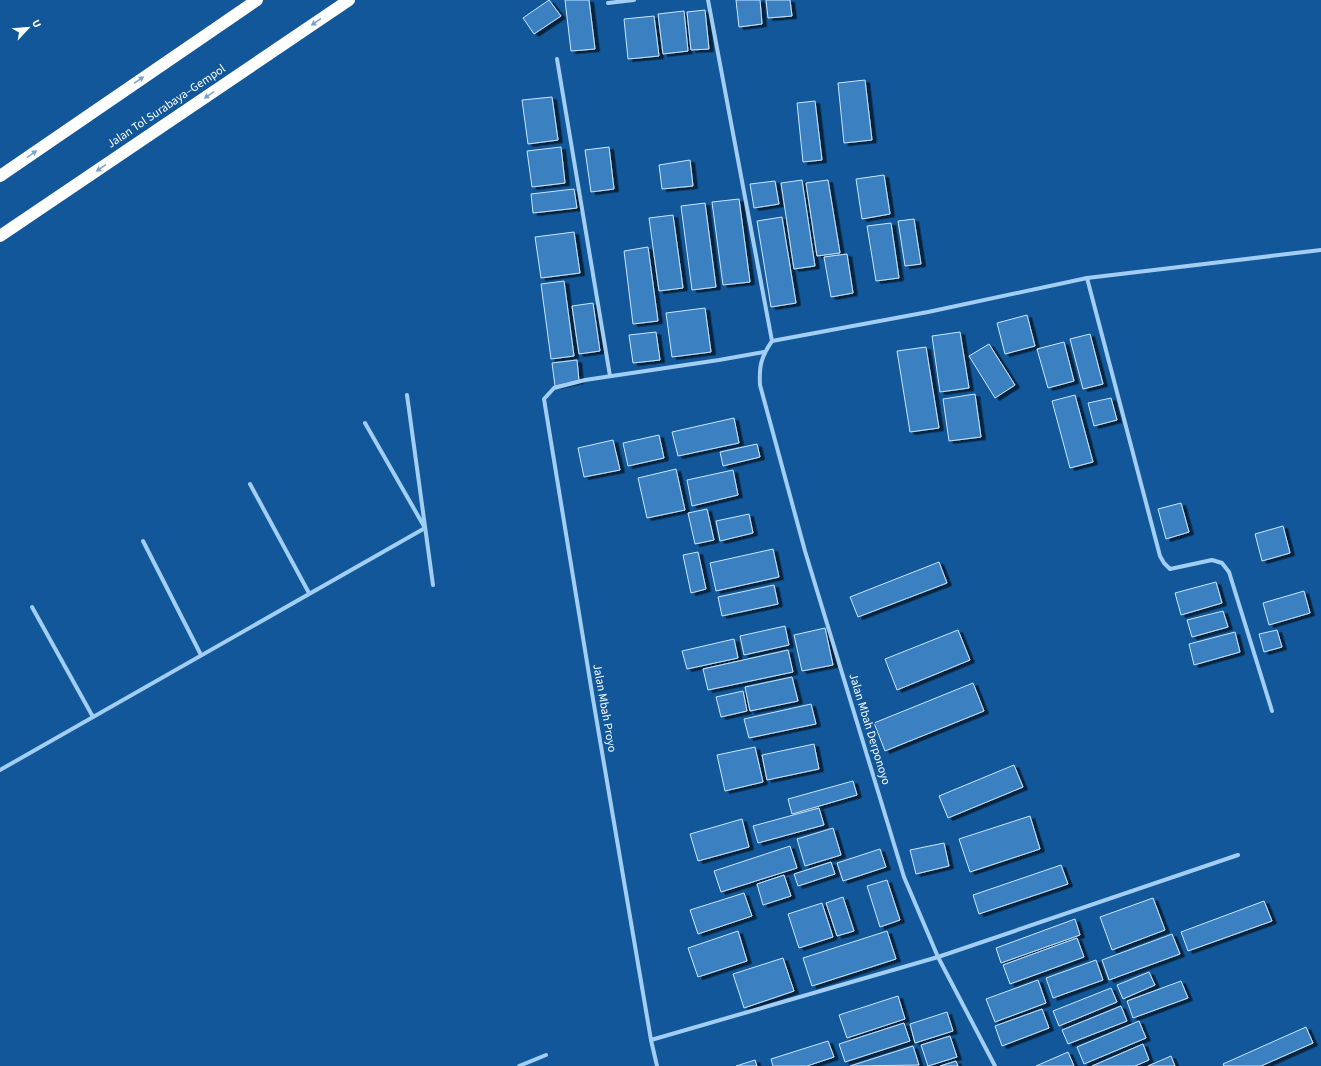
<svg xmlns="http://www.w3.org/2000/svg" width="1321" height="1066" viewBox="0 0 1321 1066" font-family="'Source Sans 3',sans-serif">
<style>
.building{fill:#3a80c1;stroke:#cbe6fe;filter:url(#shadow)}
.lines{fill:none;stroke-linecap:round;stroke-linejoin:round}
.minor{stroke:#a3cef4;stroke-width:4}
.motorway{stroke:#fff;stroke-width:12}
.oneway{fill:#7ca3c7}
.labels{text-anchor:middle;stroke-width:4;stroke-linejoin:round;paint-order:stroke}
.street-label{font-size:12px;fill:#fff;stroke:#115799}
</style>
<defs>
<filter id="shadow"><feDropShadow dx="4.5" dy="2.5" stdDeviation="0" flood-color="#0009"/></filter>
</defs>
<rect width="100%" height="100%" fill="#115799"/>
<g class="building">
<polygon points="549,0 561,16 534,34 523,18"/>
<polygon points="565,0 589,0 595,49 571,51"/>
<polygon points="736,0 760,0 762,24 739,27"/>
<polygon points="766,0 790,0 792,16 768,18"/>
<polygon points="705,10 709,49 691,50 687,12"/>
<polygon points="684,11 688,51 663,54 658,14"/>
<polygon points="654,16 659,56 628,59 624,19"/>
<polygon points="865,80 872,140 844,143 838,83"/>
<polygon points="552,97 558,140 528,144 522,100"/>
<polygon points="815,101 822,160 803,162 797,103"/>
<polygon points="561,147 565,183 532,187 527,151"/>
<polygon points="609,147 614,189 591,192 585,150"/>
<polygon points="690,160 693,186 662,189 659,165"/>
<polygon points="884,175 890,214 862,219 856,179"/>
<polygon points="802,180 815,266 794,269 781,183"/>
<polygon points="828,180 840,253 817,256 806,183"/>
<polygon points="775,181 779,204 754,208 750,184"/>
<polygon points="574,189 577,208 533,213 531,194"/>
<polygon points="739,199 750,282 723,285 712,202"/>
<polygon points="705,203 716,287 692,290 681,206"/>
<polygon points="673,215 683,288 659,291 649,218"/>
<polygon points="782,217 796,303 771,307 757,221"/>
<polygon points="914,219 921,264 905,266 898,221"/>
<polygon points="891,223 899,278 876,281 867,226"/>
<polygon points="574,232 580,273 541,278 535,237"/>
<polygon points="648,247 658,321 633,324 624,251"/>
<polygon points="847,254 853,293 831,297 824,257"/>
<polygon points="564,281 574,356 551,359 541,284"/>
<polygon points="593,303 600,351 579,354 572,306"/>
<polygon points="705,308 711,352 672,357 666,313"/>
<polygon points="1027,315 1035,346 1005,354 997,323"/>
<polygon points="656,332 660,360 633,363 629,335"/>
<polygon points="960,332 969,388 940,392 932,336"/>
<polygon points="1090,334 1103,384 1083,389 1070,339"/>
<polygon points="1064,342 1074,381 1048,388 1037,349"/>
<polygon points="989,344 1015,385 995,398 969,356"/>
<polygon points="926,347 939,428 910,432 897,351"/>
<polygon points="577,360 579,381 555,386 552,363"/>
<polygon points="975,394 981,437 949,441 943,399"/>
<polygon points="1075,395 1093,462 1070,468 1052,401"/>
<polygon points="1111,398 1117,420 1094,426 1088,403"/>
<polygon points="734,418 739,443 678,456 672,432"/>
<polygon points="659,435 664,458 628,466 623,443"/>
<polygon points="613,440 620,470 584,477 578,448"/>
<polygon points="757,444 760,457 723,466 720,452"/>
<polygon points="676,469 685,510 647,518 638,478"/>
<polygon points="733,470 738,495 692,506 687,480"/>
<polygon points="1181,503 1189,532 1166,539 1158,509"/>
<polygon points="707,509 714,540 695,544 688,513"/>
<polygon points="749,514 753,533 720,541 716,521"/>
<polygon points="1283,526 1290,553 1262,561 1255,534"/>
<polygon points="773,549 779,577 716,591 710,563"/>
<polygon points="698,552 706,589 691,593 683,555"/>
<polygon points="939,562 947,583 858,617 850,597"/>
<polygon points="1216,582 1222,603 1181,615 1175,593"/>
<polygon points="774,585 778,604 722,616 718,597"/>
<polygon points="1304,591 1310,613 1269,625 1263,603"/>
<polygon points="1223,611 1228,627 1192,637 1187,620"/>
<polygon points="785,626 789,645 744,655 740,636"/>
<polygon points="825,628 833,665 802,671 794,635"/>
<polygon points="958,630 970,660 897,690 885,659"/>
<polygon points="1277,630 1282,647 1264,652 1259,634"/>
<polygon points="1235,632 1240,652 1194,665 1189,644"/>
<polygon points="734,639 738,658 687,669 682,651"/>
<polygon points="788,650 793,672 708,690 703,669"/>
<polygon points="792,677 798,701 750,711 745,687"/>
<polygon points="973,683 984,711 885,751 874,723"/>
<polygon points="743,691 747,711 721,717 716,697"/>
<polygon points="811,704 816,724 749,738 744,719"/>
<polygon points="814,744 819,769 767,780 762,755"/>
<polygon points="755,747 763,782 725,791 717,755"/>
<polygon points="1014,765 1023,787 948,818 939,796"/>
<polygon points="853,781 857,795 792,814 788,799"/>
<polygon points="819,808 824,825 758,843 753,826"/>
<polygon points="1030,816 1040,849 970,872 959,839"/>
<polygon points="742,819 749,847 698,861 690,834"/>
<polygon points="833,828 841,855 805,866 797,839"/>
<polygon points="944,843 949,866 916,874 910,850"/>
<polygon points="790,846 797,868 721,892 714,871"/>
<polygon points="880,849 886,867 843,881 837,863"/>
<polygon points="831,862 835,874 798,886 794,874"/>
<polygon points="1061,865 1068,884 979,914 973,895"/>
<polygon points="784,875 791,896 763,905 757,884"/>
<polygon points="887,880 900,920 880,927 867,886"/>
<polygon points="744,893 752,916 698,934 690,910"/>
<polygon points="843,897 854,931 837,936 826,903"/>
<polygon points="1153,898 1165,930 1112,950 1100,917"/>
<polygon points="1264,901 1272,921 1188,951 1181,932"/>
<polygon points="822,903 833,937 799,948 788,914"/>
<polygon points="1075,919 1080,935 1001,963 996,948"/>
<polygon points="738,931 747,961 698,977 688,948"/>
<polygon points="887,931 896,959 812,986 803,958"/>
<polygon points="1172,934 1180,954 1109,980 1102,960"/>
<polygon points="1077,938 1084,957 1010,984 1003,965"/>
<polygon points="783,958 794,991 744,1008 733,974"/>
<polygon points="1096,960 1103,980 1053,998 1046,978"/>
<polygon points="1149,972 1155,985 1123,999 1117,985"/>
<polygon points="1038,980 1046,1003 995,1022 986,999"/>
<polygon points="1181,981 1188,998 1133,1018 1127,1001"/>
<polygon points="1111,988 1117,1002 1059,1026 1053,1011"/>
<polygon points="898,996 905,1019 847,1038 839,1015"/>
<polygon points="1121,1006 1127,1021 1068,1044 1062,1030"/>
<polygon points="1042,1009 1049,1028 1002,1046 995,1026"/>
<polygon points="947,1012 953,1031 915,1043 910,1024"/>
<polygon points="1139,1021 1146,1038 1084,1064 1077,1047"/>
<polygon points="904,1023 910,1041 845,1062 839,1044"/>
<polygon points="1306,1027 1313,1043 1261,1066 1224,1066 1223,1064"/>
<polygon points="950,1036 957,1057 928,1066 921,1045"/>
<polygon points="828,1041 834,1057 807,1066 773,1066 771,1059"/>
<polygon points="1143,1044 1149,1060 1135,1066 1092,1066"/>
<polygon points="913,1046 919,1065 850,1066"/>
<polygon points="1068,1052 1074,1066 1036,1066"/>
<polygon points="1171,1056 1175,1066 1148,1066"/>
<polygon points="755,1060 757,1066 736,1066"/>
<polygon points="956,1061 958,1066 940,1066"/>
</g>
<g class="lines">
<g class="minor">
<polyline points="708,0 772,341"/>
<polyline points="608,3 634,0"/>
<polyline points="557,59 610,376"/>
<polyline points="1087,278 1160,556 1164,563 1170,569 1212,560 1222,563 1229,572 1272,711"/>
<polyline points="407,395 433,585"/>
<polyline points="250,484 309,593"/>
<polyline points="143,541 201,655"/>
<polyline points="32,607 93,717"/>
<polyline points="0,770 425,528 365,423"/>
<polyline points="651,1040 938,957 1238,855"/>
<polyline points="519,1066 546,1055"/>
<polyline points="657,1066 651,1040 593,699 544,399 554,388 585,380 719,360 764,352"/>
<path d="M995 1066 938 957 904 877 805 551 760 385C759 366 761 357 772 341L928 312 1087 278 1321 250"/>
</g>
<g class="motorway">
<polyline points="0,176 257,0"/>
<polyline points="0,236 349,0"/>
</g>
</g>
<defs><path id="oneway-solid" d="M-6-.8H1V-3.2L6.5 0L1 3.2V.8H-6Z"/></defs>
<g class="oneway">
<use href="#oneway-solid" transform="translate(316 22) rotate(146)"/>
<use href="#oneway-solid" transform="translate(139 80) rotate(-34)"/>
<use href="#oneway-solid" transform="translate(209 95) rotate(146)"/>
<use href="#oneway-solid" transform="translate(32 154) rotate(-34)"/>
<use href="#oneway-solid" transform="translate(101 168) rotate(146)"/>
</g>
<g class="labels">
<g class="street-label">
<text transform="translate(166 106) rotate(-34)" y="4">Jalan Tol Surabaya–Gempol</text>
<text transform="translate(605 708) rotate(80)" y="4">Jalan Mbah Proyo</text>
<text transform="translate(870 729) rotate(73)" y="4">Jalan Mbah Derponoyo</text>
</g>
</g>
<g transform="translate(28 28) rotate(64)" stroke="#115799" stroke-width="3" paint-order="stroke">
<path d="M0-3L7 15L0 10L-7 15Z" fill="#ffffff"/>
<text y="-6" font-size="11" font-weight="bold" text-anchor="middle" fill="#ffffff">U</text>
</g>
</svg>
